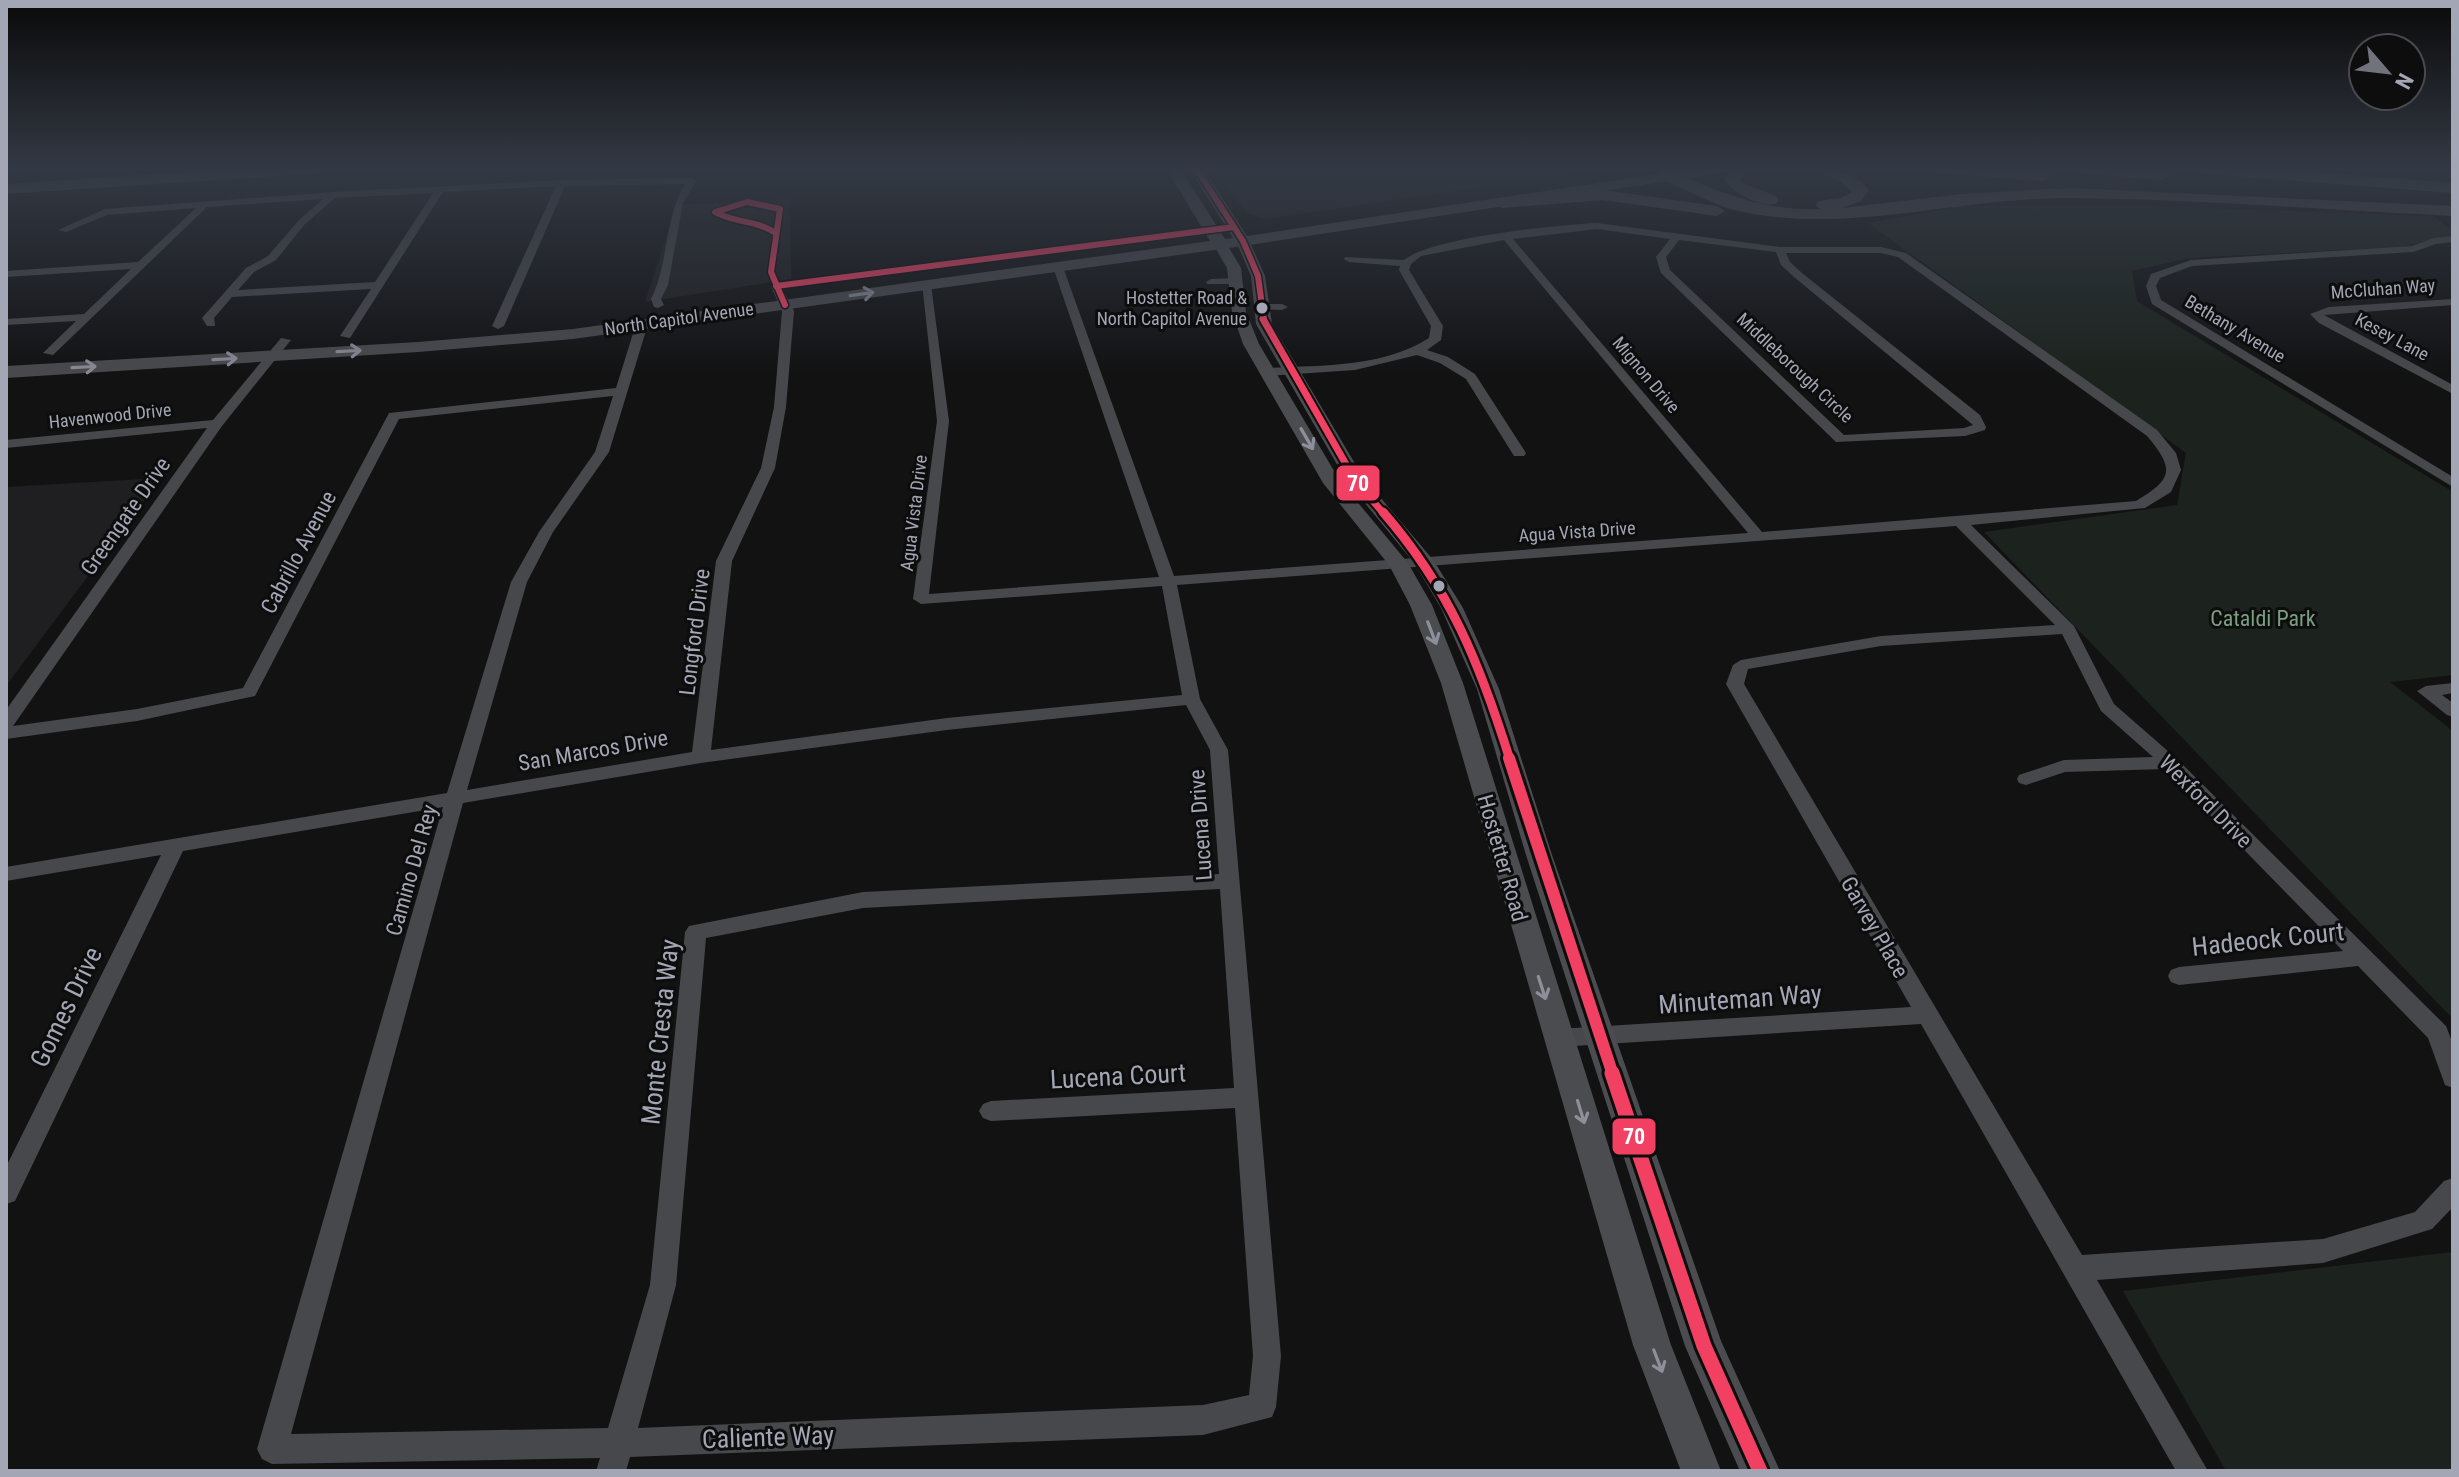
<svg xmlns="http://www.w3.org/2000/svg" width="2459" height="1477" viewBox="0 0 2459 1477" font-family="'Roboto Condensed',sans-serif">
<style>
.built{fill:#1f1f21}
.green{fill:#1c231e}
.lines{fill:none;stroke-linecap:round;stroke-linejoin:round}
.minor{fill:#47484b;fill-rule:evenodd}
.secondary{fill:#4b4c4f;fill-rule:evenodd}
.primary{fill:#49494d;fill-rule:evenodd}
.motorway{fill:#49494d;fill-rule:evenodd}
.bus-1-far4-casing{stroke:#0d0d0e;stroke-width:9}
.bus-1-far3-casing{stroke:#0d0d0e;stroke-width:11}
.bus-1-far2-casing{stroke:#0d0d0e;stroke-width:14}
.bus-1-far1-casing{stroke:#0d0d0e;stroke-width:18}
.bus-1-casing{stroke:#0d0d0e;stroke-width:21}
.bus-1-far4{stroke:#f24062;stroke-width:6}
.bus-1-far3{stroke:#f24062;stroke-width:7}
.bus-1-far2{stroke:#f24062;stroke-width:9}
.bus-1-far1{stroke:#f24062;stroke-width:12}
.bus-1{stroke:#f24062;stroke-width:15}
.oneway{stroke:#888a95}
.oneway2{stroke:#8d909b}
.bus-dot{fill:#a3a6b4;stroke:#0d0d0e;stroke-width:3}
.labels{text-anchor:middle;stroke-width:6;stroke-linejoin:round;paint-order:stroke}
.far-street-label{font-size:18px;fill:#a3a6b4;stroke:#0d0d0e}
.far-bus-label{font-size:18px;fill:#a3a6b4;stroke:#0d0d0e;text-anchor:end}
.street-label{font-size:22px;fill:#a3a6b4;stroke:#0d0d0e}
.park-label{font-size:22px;fill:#7a9f81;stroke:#0d0d0e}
.near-street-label{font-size:26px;fill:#a3a6b4;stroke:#0d0d0e}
.line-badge{stroke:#0d0d0e;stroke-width:3}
.badge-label{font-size:22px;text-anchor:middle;font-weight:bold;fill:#fff}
</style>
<rect width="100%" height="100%" fill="#121213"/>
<g class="built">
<polygon points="1214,168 1612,168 1265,219 1247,213"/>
<polygon points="790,199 791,279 645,302 677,205"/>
<polygon points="161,478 6,686 6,487"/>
</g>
<g class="green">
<polygon points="2118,205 2433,216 2453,231 2453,237 2396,247 2190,258 2132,271 2137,301 2453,492 2453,675 2390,682 2453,731 2453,1019 1984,532 2177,505 2186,453 1868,223 1963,206"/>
<polygon points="2453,1252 2453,1471 2226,1471 2123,1291"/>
</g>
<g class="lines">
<g class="minor">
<path d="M691 178 696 181 683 203 668 285 661 299 664 305 658 308 654 307 651 299C669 263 664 219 685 184L565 186 504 326 498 329 492 326 556 186 443 192 350 338 340 336 371 289 232 297 214 318 215 326H207L202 318 246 268 268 256 299 220 323 199 207 207 53 355 43 353 76 321 6 325V319L84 314 131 269 6 277V271L138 262 196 208 107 215 66 232 58 230 105 209 333 192 562 180ZM433 193 375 282 238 290 254 272 276 260 305 224 335 198Z"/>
<path d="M1597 223 1780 247H1881L1906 253 2157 430 2176 453 2181 470 2171 492 2145 508 1971 525 2074 626 2114 704 2177 759 2446 1026 2453 1044V1088L2445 1085 2428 1038 2358 966 2179 985 2171 982 2168 976 2171 970 2179 967 2343 951 2165 769 2065 772 2026 785 2019 783 2017 779 2019 775 2064 760 2153 757 2101 711 2062 634 1881 646 1748 669 1744 684 2082 1255 2323 1239 2415 1212 2444 1181 2453 1178V1207L2432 1229 2323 1263 2097 1280 2208 1471H2176L1921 1024 1558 1047 1550 1045 1547 1038 1550 1031 1558 1029 1911 1007 1726 684 1733 665 1741 660 1881 636 2055 625 1956 526 1177 585 1200 699 1228 750 1281 1356 1276 1407 1272 1417 1203 1435 630 1457 626 1471H596L600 1458 272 1464 262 1459 257 1449 443 807 183 851 15 1201 6 1204V1167L161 855 6 881V867L447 793 511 582 539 532 595 452 613 396 399 419 255 696 137 721 6 739V710L207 428 6 448V440L213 420 281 338 291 340 222 426 13 726 137 709 243 688 389 413 616 388 636 324 646 322 648 324 609 452 553 532 527 582 467 790 692 752 716 561 761 468 774 407 782 311 771 286 776 283 781 286 794 311 786 407 775 468 732 561 711 750 947 718 1182 695 1162 586 921 604 913 599 937 421 922 283 931 285 949 421 929 594 1159 577 1053 267 1058 264 1063 267 1174 576 1748 533 1504 240 1421 256 1411 264 1409 270 1443 326 1441 340 1427 350 1448 357 1475 374 1526 453 1524 456H1514L1466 379 1440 363 1417 355 1355 370 1267 376 1261 372 1267 368C1322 365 1381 368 1429 338L1431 326 1399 270 1400 266 1349 262 1344 259 1345 257 1404 260C1432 237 1557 225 1597 223ZM1597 229 1670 239 1656 257 1661 273 1836 442 1965 436 1985 430 1986 427 1980 415 1802 273 1790 262 1786 253H1881L1898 257 2147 436C2175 469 2173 479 2136 501L1762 532 1513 239ZM1679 240 1776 252 1781 265 1794 277 1973 425 1964 428 1844 435 1670 270 1666 257ZM1186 705 1210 750 1219 874 863 892 689 926 685 932 650 1285 608 1428 291 1434 463 803 701 763 947 730ZM1220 889 1234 1088 991 1101 983 1104 979 1111 983 1118 991 1121 1235 1108 1253 1356 1249 1395 1203 1405 638 1428 676 1285 706 938 863 908Z"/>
<polygon points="2453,236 2453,242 2436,244 2413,252 2192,266 2160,278 2156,286 2161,300 2453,477 2453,487 2152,304 2146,286 2151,274 2191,260 2412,246 2434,238"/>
<polygon points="1211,279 1237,278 1242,281 1237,284 1207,284 1206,282"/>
<polygon points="2453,299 2453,305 2324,315 2453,385 2453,394 2319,323 2310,314 2329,307"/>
<polygon points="1259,304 1282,304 1288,307 1282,310 1255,309 1255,305"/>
<polygon points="2453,683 2453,693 2442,695 2453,703 2453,717 2447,715 2417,691 2426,686"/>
</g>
<g class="secondary">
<polygon points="1238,238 1248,238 1265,276 1272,324 1363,477 1434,561 1463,608 1499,689 1552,855 1721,1341 1780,1471 1740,1471 1685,1346 1526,855 1477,689 1441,608 1415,564 1346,480 1256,324 1251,276 1236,241"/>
<polygon points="1220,240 1225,241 1241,268 1246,312 1259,344 1340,481 1408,563 1432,605 1463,683 1671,1345 1721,1471 1681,1471 1633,1345 1441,683 1410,605 1389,565 1323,483 1243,344 1232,312 1227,268 1213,244"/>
</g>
<polygon class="primary" points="1166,168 1180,168 1225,239 1233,238 1189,168 1203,168 1247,236 1697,168 1734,168 1727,172 1243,246 573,339 418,352 6,378 6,366 418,342 573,329 1210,241"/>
<g class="motorway">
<polygon points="248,168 334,168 326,173 6,194 6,184"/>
<path d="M1659 168H1676V174C1723 193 1768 212 1820 209L1816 205 1818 201 1841 198 1852 192 1840 181 1806 168C1831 168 1852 170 1869 190L1861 201 1842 208 1962 194 2069 188 2453 206V216C2326 210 2198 199 2070 198 1961 197 1851 234 1743 212 1717 207 1689 191 1664 180L1657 171Z"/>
<path d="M1733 168H1750L1740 179 1742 183 1776 196 1778 200 1776 204C1759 207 1731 193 1724 178Z"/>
<path d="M1927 168C1951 168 2038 164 2052 176L2044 181 1935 173Z"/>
<path d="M2067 168C2090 168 2155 162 2171 175L2163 180 2075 173Z"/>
<polygon points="2185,168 2259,168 2453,183 2453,193 2193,173"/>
<polygon points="1603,190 1717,206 1725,211 1717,216 1603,200 1502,208 1494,203 1502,198"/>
</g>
<g class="bus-1-far4-casing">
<g id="bus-1-far4">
<polyline points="1196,168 1243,241 1258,276 1264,321"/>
<path d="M774 232C756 220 734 223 715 212L747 202 780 209 771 272 785 305"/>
<polyline points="776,286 1234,227"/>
</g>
</g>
<g class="bus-1-far3-casing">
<polyline id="bus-1-far3" points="1263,319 1355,480 1384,514"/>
</g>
<g class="bus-1-far2-casing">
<path id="bus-1-far2" d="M1383 512C1450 589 1480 664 1510 760"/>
</g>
<g class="bus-1-far1-casing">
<polyline id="bus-1-far1" points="1509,758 1613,1075"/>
</g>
<g class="bus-1-casing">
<polyline id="bus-1" points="1612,1073 1704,1346 1760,1471"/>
</g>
<use href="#bus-1-far4" class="bus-1-far4"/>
<use href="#bus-1-far3" class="bus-1-far3"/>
<use href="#bus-1-far2" class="bus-1-far2"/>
<use href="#bus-1-far1" class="bus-1-far1"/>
<use href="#bus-1" class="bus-1"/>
</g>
<defs><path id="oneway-shaft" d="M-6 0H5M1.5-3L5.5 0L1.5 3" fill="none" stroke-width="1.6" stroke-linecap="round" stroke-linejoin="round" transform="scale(2)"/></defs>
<g class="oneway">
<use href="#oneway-shaft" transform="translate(862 294) rotate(-8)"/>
<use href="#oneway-shaft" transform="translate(349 351) rotate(-3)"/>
<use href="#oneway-shaft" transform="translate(225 359) rotate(-3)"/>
<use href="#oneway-shaft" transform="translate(84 367) rotate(-3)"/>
</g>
<g class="oneway2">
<use href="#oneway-shaft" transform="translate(1307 439) rotate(60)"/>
<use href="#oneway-shaft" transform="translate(1432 633) rotate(69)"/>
<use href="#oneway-shaft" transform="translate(1542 988) rotate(72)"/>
<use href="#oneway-shaft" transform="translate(1581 1112) rotate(73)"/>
<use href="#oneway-shaft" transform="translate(1658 1361) rotate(69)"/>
</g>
<linearGradient id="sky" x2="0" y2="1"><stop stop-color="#0a0a0a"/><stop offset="0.45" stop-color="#333944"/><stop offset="1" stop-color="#333944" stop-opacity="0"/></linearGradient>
<rect width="2459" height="375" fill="url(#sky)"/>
<g class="bus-dot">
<circle cx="1262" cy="308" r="7"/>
<circle cx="1439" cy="586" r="7"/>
</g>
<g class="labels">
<g class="far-street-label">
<text transform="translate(2383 289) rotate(-4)" y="6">McCluhan Way</text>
<text transform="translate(679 319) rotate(-8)" y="6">North Capitol Avenue</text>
<text transform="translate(2235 329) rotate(31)" y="6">Bethany Avenue</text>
<text transform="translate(2392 337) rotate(28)" y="6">Kesey Lane</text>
<text transform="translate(1795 368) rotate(43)" y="6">Middleborough Circle</text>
<text transform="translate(1646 375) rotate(50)" y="6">Mignon Drive</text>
<text transform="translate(110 416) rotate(-6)" y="6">Havenwood Drive</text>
<text transform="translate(914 513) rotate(-83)" y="6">Agua Vista Drive</text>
<text transform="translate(1577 532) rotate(-4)" y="6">Agua Vista Drive</text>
</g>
<g class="far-bus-label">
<text x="1247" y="304">Hostetter Road &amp;<tspan x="1247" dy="21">North Capitol Avenue</tspan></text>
</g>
<g class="street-label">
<text transform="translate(125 516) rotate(-55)" y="8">Greengate Drive</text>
<text transform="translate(298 552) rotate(-62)" y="8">Cabrillo Avenue</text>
<text transform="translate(694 632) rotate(-83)" y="8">Longford Drive</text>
<text transform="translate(593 750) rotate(-10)" y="8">San Marcos Drive</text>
<text transform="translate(2206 801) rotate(45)" y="8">Wexford Drive</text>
<text transform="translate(1200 825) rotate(-94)" y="8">Lucena Drive</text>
<text transform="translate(1503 858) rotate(74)" y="8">Hostetter Road</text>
<text transform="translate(411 870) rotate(-74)" y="8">Camino Del Rey</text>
<text transform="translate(1875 927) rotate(60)" y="8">Garvey Place</text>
</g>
<g class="park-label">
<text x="2263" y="626">Cataldi Park</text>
</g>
<g class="near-street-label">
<text transform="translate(2268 939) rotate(-6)" y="9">Hadeock Court</text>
<text transform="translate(1740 999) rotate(-4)" y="9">Minuteman Way</text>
<text transform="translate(66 1007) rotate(-64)" y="9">Gomes Drive</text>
<text transform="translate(660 1032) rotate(-84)" y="9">Monte Cresta Way</text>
<text transform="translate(1118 1076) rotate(-3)" y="9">Lucena Court</text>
<text transform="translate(768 1437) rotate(-2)" y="9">Caliente Way</text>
</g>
</g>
<g class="line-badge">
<rect x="1335" y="464" width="46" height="38" rx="8" fill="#f24062"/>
<rect x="1611" y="1117" width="46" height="39" rx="8" fill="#f24062"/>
</g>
<g class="badge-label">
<text x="1358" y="491">70</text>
<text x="1634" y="1144">70</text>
</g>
<rect width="2459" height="1477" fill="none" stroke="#a3a6b4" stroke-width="16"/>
<g transform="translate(2387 72) rotate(118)"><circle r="38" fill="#0d0d0e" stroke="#494a50" stroke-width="2"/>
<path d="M0-6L14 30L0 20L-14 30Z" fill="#70727c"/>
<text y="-12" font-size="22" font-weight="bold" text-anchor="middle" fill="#a3a6b4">N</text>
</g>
</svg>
